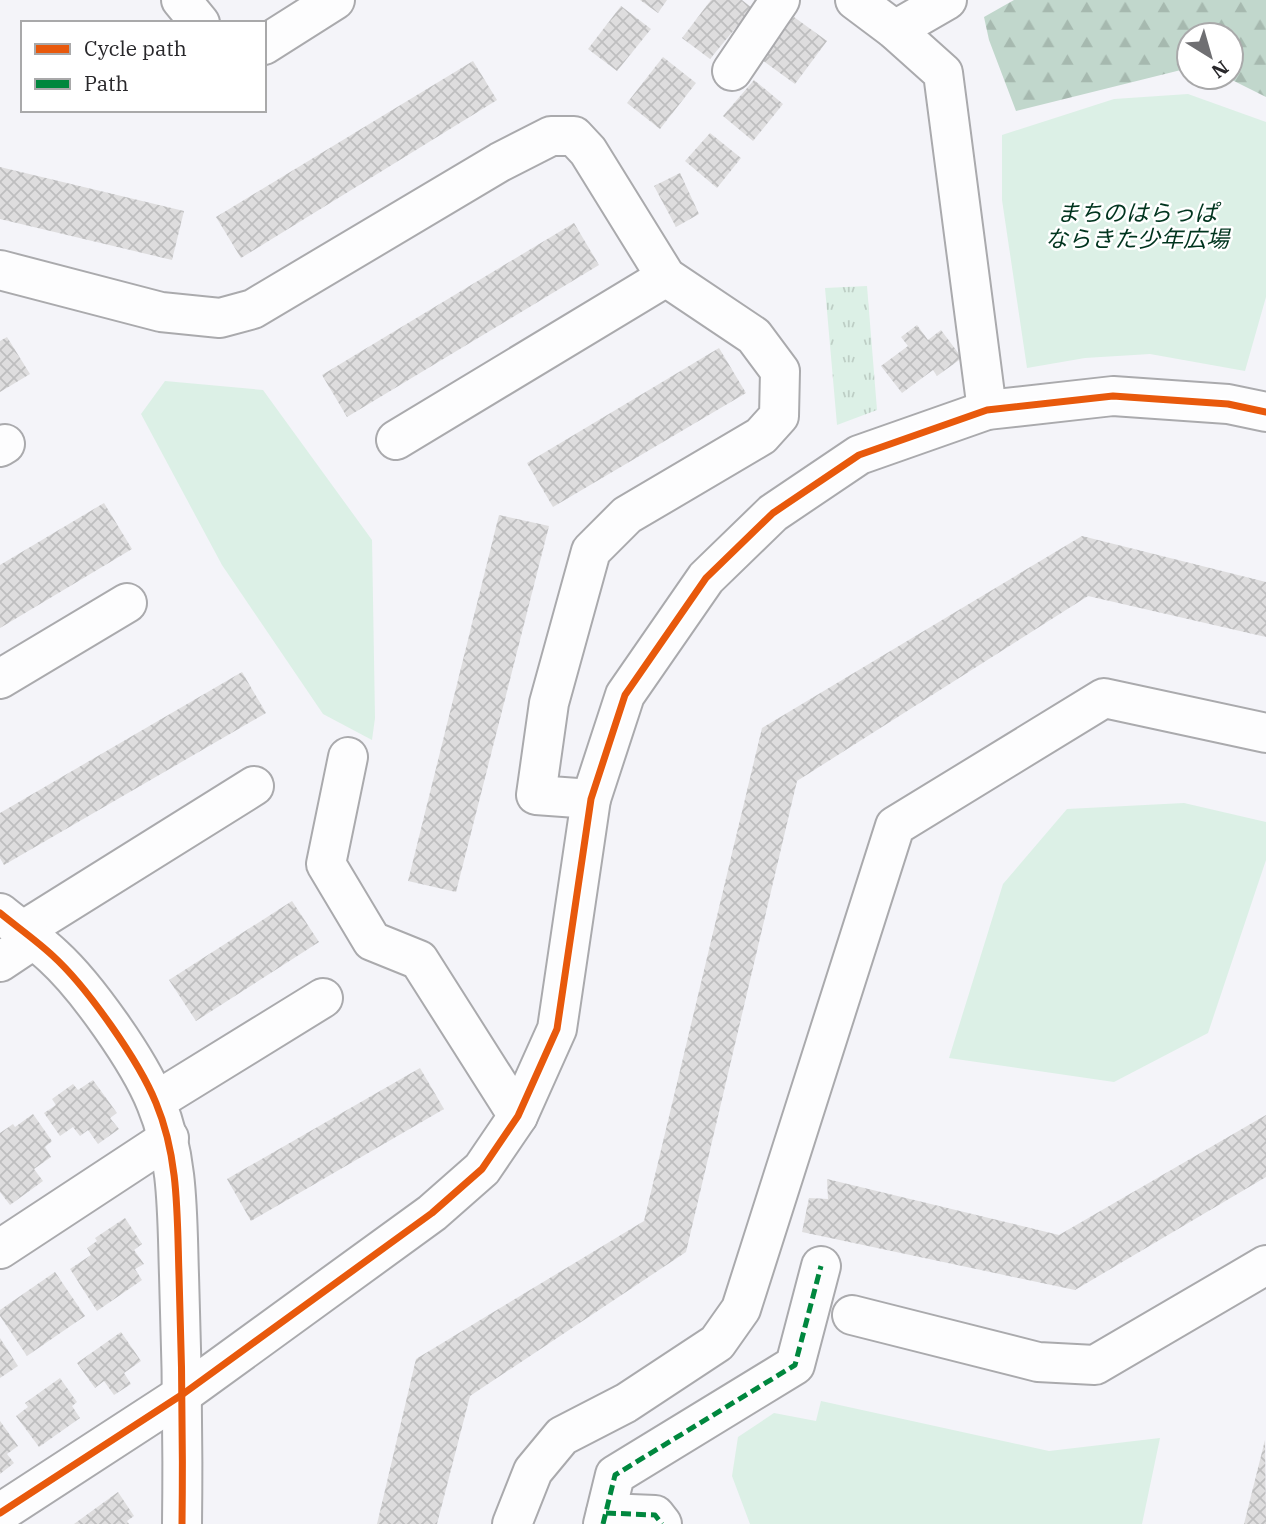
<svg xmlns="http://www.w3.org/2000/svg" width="1266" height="1524" viewBox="0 0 1266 1524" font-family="'IBM Plex Serif','Noto Sans JP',serif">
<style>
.grass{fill:url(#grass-tufts)}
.forest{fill:url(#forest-firs)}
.park{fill:#dcf0e6}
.building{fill:url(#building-cross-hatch)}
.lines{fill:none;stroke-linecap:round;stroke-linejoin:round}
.minor-casing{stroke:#aaaaad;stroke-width:42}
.minor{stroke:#fdfdfe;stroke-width:38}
.quiet{stroke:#00873e;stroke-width:5;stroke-dasharray:10 5;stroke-linecap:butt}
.cycleway-casing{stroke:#fff;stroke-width:11}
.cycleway{stroke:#e8590c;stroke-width:7}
.labels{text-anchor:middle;stroke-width:5;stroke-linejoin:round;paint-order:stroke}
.park-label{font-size:23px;font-style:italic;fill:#00341e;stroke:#fff}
</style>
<defs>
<pattern id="grass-tufts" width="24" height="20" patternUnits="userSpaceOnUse" patternTransform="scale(1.75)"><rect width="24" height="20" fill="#dcf0e6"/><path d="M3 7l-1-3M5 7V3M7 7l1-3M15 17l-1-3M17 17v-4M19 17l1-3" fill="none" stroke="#bdcec5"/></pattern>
<pattern id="forest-firs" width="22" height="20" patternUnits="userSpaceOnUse" patternTransform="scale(1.75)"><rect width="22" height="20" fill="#c1d7cc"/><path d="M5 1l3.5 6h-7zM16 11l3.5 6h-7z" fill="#a6b9af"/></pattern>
<pattern id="building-cross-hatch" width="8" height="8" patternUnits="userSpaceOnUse" patternTransform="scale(1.75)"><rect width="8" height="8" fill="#deddde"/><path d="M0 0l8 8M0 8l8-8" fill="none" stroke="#bebebf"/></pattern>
</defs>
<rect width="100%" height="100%" fill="#f4f4f9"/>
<polygon class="grass" points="867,286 877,410 837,425 825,288"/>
<polygon class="forest" points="1014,0 1266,0 1266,97 1226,77 1231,77 1231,35 1189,35 1189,68 1016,111 989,40 984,17"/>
<g class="park">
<polygon points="1188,94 1266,122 1266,297 1245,371 1150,354 1085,358 1027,368 1002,200 1002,135 1114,99"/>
<polygon points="165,381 263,390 372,540 375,718 372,740 323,714 222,565 141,414"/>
<polygon points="1184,803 1266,822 1266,860 1208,1033 1114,1082 949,1058 1003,884 1067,809"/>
<polygon points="821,1401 1049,1451 1160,1438 1142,1524 750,1524 732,1476 738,1437 774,1413 816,1421"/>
</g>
<g class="building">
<polygon points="640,0 667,0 658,13"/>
<polygon points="711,0 742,0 752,8 710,59 682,38"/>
<polygon points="621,6 651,29 617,71 588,49"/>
<polygon points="794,17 827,41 795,84 762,60"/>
<polygon points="663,57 696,83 660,129 627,103"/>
<polygon points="473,61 497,100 241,258 216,217"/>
<polygon points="754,80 783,104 753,141 723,116"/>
<polygon points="710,133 741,158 717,188 685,161"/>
<polygon points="0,167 184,211 172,260 0,219"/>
<polygon points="680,173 699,214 676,227 654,186"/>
<polygon points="574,223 599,265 347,417 322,375"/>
<polygon points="917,325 928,340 941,330 962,358 937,376 933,370 902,393 881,366 908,346 901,337"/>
<polygon points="7,337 30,374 0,392 0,341"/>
<polygon points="719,348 746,393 553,507 527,463"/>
<polygon points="104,503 132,549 0,628 0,565"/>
<polygon points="499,515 549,526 456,892 408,881"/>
<polygon points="1082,536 1266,582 1266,637 1088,596 797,781 686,1252 470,1396 437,1524 377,1524 416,1359 644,1221 762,728"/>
<polygon points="242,672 266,713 4,865 0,858 0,813"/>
<polygon points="292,901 319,942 196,1021 169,980"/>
<polygon points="420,1068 444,1109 251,1221 227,1179"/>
<polygon points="93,1080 117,1113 110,1118 119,1129 98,1144 88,1130 80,1136 73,1127 60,1136 44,1113 56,1105 52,1099 73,1084 78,1090"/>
<polygon points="33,1114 52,1141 45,1147 51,1157 34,1169 43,1181 10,1205 0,1192 0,1133 13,1124 15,1127"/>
<polygon points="1266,1115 1266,1177 1075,1290 802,1232 809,1198 828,1199 827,1179 1059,1235"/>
<polygon points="125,1218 142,1244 134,1250 144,1264 135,1269 142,1280 97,1311 70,1269 91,1255 87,1248 97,1241 95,1238"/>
<polygon points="55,1272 85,1316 27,1356 0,1316 0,1310"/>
<polygon points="121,1332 141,1361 124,1373 131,1384 114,1395 104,1381 95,1388 77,1363"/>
<polygon points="0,1338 18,1366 0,1378"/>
<polygon points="60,1378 77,1402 72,1406 80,1418 39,1447 16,1416 28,1407 25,1403"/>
<polygon points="0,1421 18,1446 7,1454 14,1463 0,1474"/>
<polygon points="1265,1440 1266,1524 1244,1524"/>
<polygon points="118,1492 134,1516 127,1521 129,1524 74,1524"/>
</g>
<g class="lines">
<g class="minor-casing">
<g id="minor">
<polyline points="181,0 200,23"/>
<polyline points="855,0 895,30 943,73 987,410"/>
<polyline points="895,30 947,0"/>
<polyline points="264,45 335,0"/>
<polyline points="732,71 780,0"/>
<polyline points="0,270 161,312 220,318 253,309 500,162 551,136 574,136 588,151 666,277 754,336 780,371 779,416 761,436 627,515 591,551 549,703 536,795 591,799"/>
<polyline points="396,440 666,277"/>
<polyline points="0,447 5,444"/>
<polyline points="0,679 127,603"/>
<polyline points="348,757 326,864 372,941 419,960 518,1116"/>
<path d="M0 913C17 927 37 941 53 956 87 987 139 1061 156 1103 179 1158 177 1216 179 1275 182 1358 183 1441 182 1524"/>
<polyline points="22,931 254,786"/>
<polyline points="0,962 33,940"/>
<polyline points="156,1101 323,998"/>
<polyline points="0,1249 169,1138"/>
<polyline points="852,1315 1038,1362 1095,1365 1266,1265"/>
<polyline points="0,1513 183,1394 432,1213 482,1169 518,1116 557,1029 591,799 625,695 706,578 773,513 859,455 987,410 1113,396 1228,404 1266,412"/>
<polyline points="606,1513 655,1515 662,1524"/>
<polyline points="512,1524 533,1471 562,1436 626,1403 717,1343 741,1309 895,826 1104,698 1266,733"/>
<polyline points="603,1524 615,1475 795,1365 821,1266"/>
</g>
</g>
<use href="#minor" class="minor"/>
<g class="quiet">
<polyline points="606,1513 655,1515 662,1524"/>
<polyline points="603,1524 615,1475 795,1365 821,1266"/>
</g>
<g class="cycleway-casing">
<g id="cycleway">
<path d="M0 913C17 927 37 941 53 956 87 987 139 1061 156 1103 179 1158 177 1216 179 1275 182 1358 183 1441 182 1524"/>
<polyline points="0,1513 183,1394 432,1213 482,1169 518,1116 557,1029 591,799 625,695 706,578 773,513 859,455 987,410 1113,396 1228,404 1266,412"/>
</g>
</g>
<use href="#cycleway" class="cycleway"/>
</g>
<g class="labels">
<g class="park-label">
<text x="1137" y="221">まちのはらっぱ<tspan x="1137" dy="26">ならきた少年広場</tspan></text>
</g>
</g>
<rect x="21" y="21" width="245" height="91" fill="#ffffff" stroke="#a9a9aa" stroke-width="2"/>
<rect x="35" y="44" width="35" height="10" fill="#e8590c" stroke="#a9a9aa" stroke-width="2"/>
<text x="84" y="56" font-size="21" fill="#28272a">Cycle path</text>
<rect x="35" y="79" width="35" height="10" fill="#00873e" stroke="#a9a9aa" stroke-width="2"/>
<text x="84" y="91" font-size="21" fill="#28272a">Path</text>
<g transform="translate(1210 56) rotate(143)"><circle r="33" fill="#ffffff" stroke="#a9a9aa" stroke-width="2"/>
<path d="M0-5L12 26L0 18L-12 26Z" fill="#6f6f72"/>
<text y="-10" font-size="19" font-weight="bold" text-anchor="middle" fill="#28272a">N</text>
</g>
</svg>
